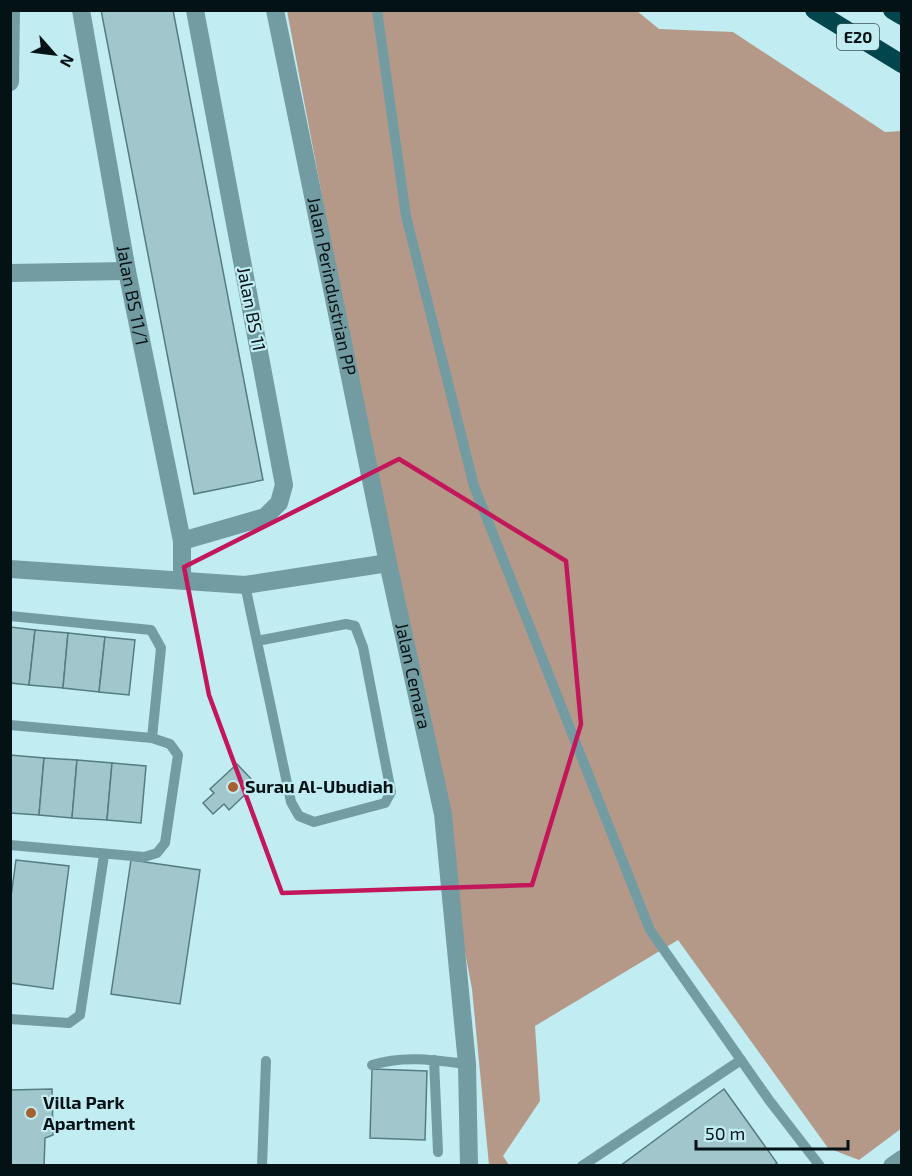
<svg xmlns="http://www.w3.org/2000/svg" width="912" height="1176" viewBox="0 0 912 1176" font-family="'Exo 2',sans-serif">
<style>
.forest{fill:#b59988}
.building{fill:#a1c7cd;stroke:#547d82;stroke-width:1.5}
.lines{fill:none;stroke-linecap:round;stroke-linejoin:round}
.lane{stroke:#739ca2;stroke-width:10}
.street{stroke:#739ca2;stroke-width:18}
.highway{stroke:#01454d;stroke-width:18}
.marked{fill:none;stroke:#c2185b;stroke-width:4.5;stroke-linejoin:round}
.poi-dot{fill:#a56131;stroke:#c1ecf2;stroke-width:2}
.labels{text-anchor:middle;stroke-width:4.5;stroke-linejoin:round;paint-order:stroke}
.shield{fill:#c1ecf2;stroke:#3c5357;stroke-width:1.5}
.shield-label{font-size:16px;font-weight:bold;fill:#031215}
.street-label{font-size:18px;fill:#031215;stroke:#c1ecf2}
.poi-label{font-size:18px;font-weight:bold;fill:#031215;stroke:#c1ecf2;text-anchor:start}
</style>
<rect width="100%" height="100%" fill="#c1ecf2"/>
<polygon class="forest" points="287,11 637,11 659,29 733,32 885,132 901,131 902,1128 859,1160 828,1148 678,940 535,1026 540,1101 503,1156 509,1165 489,1165 472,989"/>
<g class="building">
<polygon points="101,10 173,10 263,480 194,494"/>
<polygon points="10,627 35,630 29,685 10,683"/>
<polygon points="35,630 68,633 63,688 29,685"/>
<polygon points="68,633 105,637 99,692 63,688"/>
<polygon points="105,637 135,640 129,695 99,692"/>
<polygon points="10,755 44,758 39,815 10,813"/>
<polygon points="44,758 77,760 72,818 39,815"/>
<polygon points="77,760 112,763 107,820 72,818"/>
<polygon points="112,763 146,766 141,823 107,820"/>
<polygon points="237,764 256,784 229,810 224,804 213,814 203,803 214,793 210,789"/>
<polygon points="16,860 69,866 53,989 10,983 10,904"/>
<polygon points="131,860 200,870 180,1004 111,994"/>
<polygon points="372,1069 427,1071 425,1140 370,1138"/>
<polygon points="52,1089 53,1135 45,1138 44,1166 10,1166 10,1090"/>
<polygon points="724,1089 777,1163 773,1166 620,1166"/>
</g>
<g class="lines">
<g class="lane">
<polyline points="377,10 406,216 474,486 650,930 769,1100 820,1166"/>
<polyline points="245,585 291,802 299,816 314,822 385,803 391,792 363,647 355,626 346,624 257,641"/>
<polyline points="10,616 151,630 161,648 152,738 170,744 178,755 165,843 157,853 144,857 10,845"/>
<polyline points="10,725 152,738"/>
<polyline points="10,1019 69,1023 80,1015 104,855"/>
<polyline points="434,1060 438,1152"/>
<path d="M372 1065C403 1055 435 1060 467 1064"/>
<polyline points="262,1166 266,1061"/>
<polyline points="582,1166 741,1060"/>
</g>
<g class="street">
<path id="s1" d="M81 10 127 271 182 541V580"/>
<path id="s2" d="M275 10 388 563 443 814 467 1064 469 1166"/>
<polyline points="10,82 11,10"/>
<polyline points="10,273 127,271"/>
<polyline points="182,541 265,517 279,503 284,485 195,10"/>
<polyline points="10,569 245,585 388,563"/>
<polyline points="892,1166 902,1159"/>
</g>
<g class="highway">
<polyline points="814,10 902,64"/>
<polyline points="892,10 902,16"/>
</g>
</g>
<path class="marked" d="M399 459 566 561 581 724 532 885 282 893 209 695 184 567Z"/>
<g class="poi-dot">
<circle cx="233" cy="787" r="6"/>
<circle cx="31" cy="1113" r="6"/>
</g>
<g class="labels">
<rect class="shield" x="837" y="24" width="42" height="26" rx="4.5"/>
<g class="shield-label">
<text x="858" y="43">E20</text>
</g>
<g class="street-label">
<text dy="6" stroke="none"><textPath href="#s2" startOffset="282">Jalan Perindustrian PP</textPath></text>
<text dy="6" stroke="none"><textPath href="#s1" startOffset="290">Jalan BS 11/1</textPath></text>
<text transform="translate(251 309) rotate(79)" y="6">Jalan BS 11</text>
<text dy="6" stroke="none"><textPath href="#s2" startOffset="680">Jalan Cemara</textPath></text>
</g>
<g class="poi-label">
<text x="245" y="793">Surau Al-Ubudiah</text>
<text x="43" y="1109">Villa Park<tspan x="43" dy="21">Apartment</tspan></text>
</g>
</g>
<rect width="912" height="1176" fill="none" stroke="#031215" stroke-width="24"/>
<g transform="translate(54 54) rotate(118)" stroke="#c1ecf2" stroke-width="4.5" paint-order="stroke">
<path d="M0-4.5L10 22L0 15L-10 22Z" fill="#031215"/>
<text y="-9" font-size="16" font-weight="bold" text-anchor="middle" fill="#031215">N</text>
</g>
<path d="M696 1140v9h152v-9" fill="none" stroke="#031215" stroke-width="3"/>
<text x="705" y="1140" font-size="18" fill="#031215" stroke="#c1ecf2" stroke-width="4.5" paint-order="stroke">50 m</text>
</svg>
